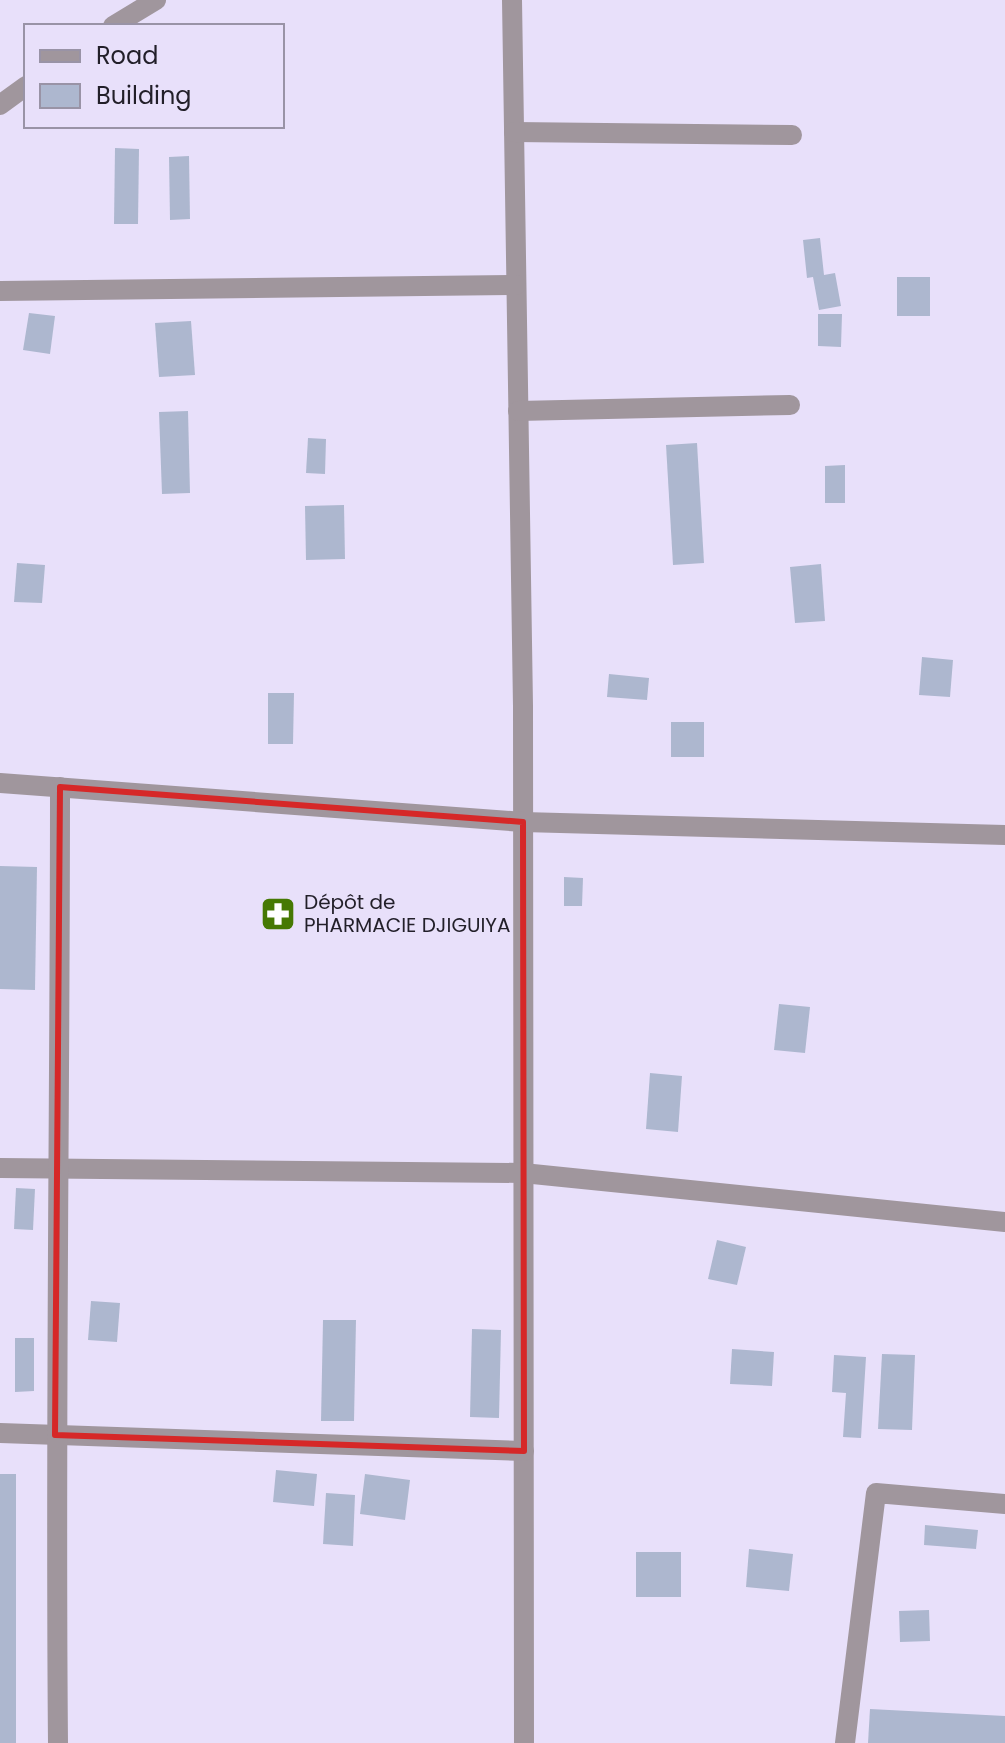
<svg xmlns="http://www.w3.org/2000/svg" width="1005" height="1743" viewBox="0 0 1005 1743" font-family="Poppins,sans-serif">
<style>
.building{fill:#adb7cf}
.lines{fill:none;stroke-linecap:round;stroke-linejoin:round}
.street{stroke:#a0969d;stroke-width:20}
.marked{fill:none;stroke:#d62828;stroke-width:6;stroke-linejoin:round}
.labels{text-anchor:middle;stroke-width:6;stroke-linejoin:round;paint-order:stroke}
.poi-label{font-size:20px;fill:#221f29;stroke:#e8e0fa;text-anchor:start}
</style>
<rect width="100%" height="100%" fill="#e8e0fa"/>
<g class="building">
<polygon points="115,148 139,149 138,224 114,224"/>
<polygon points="189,156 190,219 170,220 169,157"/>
<polygon points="820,238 824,275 835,273 841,306 819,310 813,277 807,278 803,240"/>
<rect x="897" y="277" width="33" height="39"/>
<polygon points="29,313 55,316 50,354 23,350"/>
<polygon points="818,314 842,314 841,347 818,346"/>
<polygon points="191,321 195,375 159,377 155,323"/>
<polygon points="188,411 190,493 162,494 159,412"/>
<polygon points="308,438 326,439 325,474 306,473"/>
<polygon points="697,443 704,563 673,565 666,445"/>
<polygon points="845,465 845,503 825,503 825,466"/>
<polygon points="344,505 345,559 306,560 305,506"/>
<polygon points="17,563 45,565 42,603 14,602"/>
<polygon points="821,564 825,621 795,623 790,567"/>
<polygon points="922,657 953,660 950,697 919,695"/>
<polygon points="609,674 649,678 647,700 607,697"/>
<polygon points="268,693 294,693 293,744 268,744"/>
<rect x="671" y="722" width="33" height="35"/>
<polygon points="0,866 37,867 35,990 0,989"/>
<polygon points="564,877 583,878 582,906 564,906"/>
<polygon points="779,1004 810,1007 805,1053 774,1050"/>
<polygon points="650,1073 682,1076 678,1132 646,1129"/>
<polygon points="16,1188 35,1189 33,1230 14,1229"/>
<polygon points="717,1240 746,1247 737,1285 708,1279"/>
<polygon points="91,1301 120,1303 117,1342 88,1340"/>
<polygon points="323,1320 356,1320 354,1421 321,1421"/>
<polygon points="472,1329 501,1330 499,1418 470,1417"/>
<polygon points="15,1338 34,1338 34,1391 15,1392"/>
<polygon points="732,1349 774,1352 772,1386 730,1384"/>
<polygon points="882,1354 915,1355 912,1430 878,1429"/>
<polygon points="834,1355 866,1357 861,1438 843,1437 846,1393 832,1392"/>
<polygon points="276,1470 317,1474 314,1506 273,1502"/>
<rect x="0" y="1474" width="16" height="269"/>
<polygon points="365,1474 410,1480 405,1520 360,1514"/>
<polygon points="326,1493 355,1495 353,1546 323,1544"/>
<polygon points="925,1525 978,1530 976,1549 924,1545"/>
<polygon points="749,1549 793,1554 789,1591 746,1587"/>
<rect x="636" y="1552" width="45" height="45"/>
<polygon points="929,1610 930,1641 900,1642 899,1611"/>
<polygon points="870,1709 1005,1716 1005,1743 868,1743"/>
</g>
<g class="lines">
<g class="street">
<polyline points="512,0 523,706 524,1743"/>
<polyline points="113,26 156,0"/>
<polyline points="0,105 26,86"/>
<polyline points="514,132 792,135"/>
<polyline points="0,291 516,285"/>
<polyline points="518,411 790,405"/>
<polyline points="0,783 523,822 1005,835"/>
<polyline points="0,1168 523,1173 1005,1222"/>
<polyline points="0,1433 524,1451"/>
<path d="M58 1743C55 1424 60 1106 60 787"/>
<polyline points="845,1743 876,1493 1005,1504"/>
</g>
</g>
<path class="marked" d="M60 787 523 822 524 1451 55 1435Z"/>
<defs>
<g id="pharmacy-square" transform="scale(1.8)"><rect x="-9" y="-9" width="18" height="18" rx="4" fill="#467903" stroke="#e8e0fa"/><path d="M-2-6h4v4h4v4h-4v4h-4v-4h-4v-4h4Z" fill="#fff"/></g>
</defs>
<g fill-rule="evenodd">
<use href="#pharmacy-square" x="278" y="914"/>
</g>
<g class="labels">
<g class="poi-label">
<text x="304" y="909">Dépôt de<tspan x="304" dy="23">PHARMACIE DJIGUIYA</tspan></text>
</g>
</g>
<rect x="24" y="24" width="260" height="104" fill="#e8e0fa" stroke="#9993a6" stroke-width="2"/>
<rect x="40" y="50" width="40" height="12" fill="#a0969d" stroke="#9993a6" stroke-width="2"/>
<text x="96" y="64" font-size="24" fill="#221f29">Road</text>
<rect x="40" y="84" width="40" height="24" fill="#adb7cf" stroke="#9993a6" stroke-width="2"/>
<text x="96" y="104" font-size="24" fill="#221f29">Building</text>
</svg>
